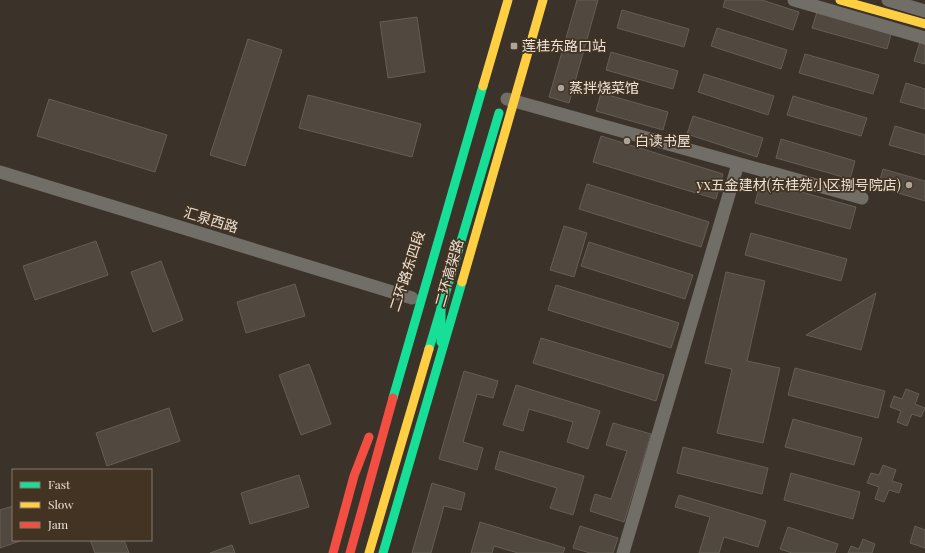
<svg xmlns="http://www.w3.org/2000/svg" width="925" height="553" viewBox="0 0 925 553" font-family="'Playfair Display','Noto Sans SC',serif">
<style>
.building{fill:#51493f;stroke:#655e56}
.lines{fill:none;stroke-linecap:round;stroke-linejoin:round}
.street{stroke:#716d67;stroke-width:13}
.fast{stroke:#16e098;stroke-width:9}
.slow{stroke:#ffcf43;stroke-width:9}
.fast-bridge{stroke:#16e098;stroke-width:9}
.slow-bridge{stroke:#ffcf43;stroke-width:9}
.jam-bridge{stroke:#f24e42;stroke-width:9}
.poi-dot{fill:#aea59a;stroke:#433322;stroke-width:1.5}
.labels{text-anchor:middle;stroke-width:3.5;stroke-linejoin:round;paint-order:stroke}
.poi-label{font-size:14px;fill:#ece2d7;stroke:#433322;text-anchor:start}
.street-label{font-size:14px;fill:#ece2d7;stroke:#433322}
</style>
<rect width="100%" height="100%" fill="#3b332a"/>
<g class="building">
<polygon points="577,0 598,0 569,103 549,97"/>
<polygon points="725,0 762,0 799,12 793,30 723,7"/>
<polygon points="818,9 892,31 887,49 812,28"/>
<polygon points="622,10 689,29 684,47 617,28"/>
<polygon points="417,17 425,72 388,78 380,22"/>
<polygon points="717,28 787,50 781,69 711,46"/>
<polygon points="248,39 282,50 245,166 210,155"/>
<polygon points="920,42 925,44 925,64 914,61"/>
<polygon points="611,52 678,71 673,89 606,70"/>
<polygon points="805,54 879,75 873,94 799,73"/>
<polygon points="704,74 774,96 768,115 698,92"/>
<polygon points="906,83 925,89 925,109 900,102"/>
<polygon points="601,93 668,112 663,130 596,111"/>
<polygon points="308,95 421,124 412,157 299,128"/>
<polygon points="793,96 867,118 861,136 787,115"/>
<polygon points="49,99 167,135 155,172 37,136"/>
<polygon points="693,116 763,138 757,157 687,134"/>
<polygon points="895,126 925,135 925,155 889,145"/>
<polygon points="601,136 723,174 716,199 593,162"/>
<polygon points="781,139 855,161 850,179 776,158"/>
<polygon points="883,169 925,181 925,201 878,187"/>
<polygon points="761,181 856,207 850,229 755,203"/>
<polygon points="587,184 709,222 701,247 579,209"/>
<polygon points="564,226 587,233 574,277 550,270"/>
<polygon points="751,233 847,259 841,281 745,255"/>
<polygon points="96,241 108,275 35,300 23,266"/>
<polygon points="589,242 693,275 685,299 581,266"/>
<polygon points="161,261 183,320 153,332 131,272"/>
<polygon points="726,272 765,281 747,361 780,368 763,443 717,433 732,369 705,363"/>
<polygon points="295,284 305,316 246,333 237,302"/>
<polygon points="556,285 679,323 671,348 548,310"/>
<polygon points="876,293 861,350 806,335"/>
<polygon points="541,338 664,375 656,401 533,363"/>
<polygon points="309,364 331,424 301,435 279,375"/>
<polygon points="795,368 885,391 878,418 788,395"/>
<polygon points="464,371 498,381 493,398 477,394 463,442 483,448 477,470 439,459"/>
<polygon points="516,385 600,411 588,449 567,442 573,422 529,409 523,431 503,425"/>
<polygon points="906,389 919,394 915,404 925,408 921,417 912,414 907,426 897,422 901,411 890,407 894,396 902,399"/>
<polygon points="169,408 180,441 107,466 96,433"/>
<polygon points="793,419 862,438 854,465 785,447"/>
<polygon points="613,423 651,434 624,522 590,511 595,494 611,499 627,451 606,445"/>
<polygon points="683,447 768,468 762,494 677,473"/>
<polygon points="500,451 584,476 573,515 550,508 557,488 495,469"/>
<polygon points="883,465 896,470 892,481 902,484 899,493 889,490 884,502 875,499 879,487 867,483 871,473 879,475"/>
<polygon points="791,473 860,492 853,519 784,500"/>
<polygon points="299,475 309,507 250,524 241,493"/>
<polygon points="432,483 465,493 461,510 444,506 431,553 412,553"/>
<polygon points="679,495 766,521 758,547 724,537 719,553 699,553 710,517 675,507"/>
<polygon points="13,506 13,540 23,540 0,548 0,510"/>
<polygon points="480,522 565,548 563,553 518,553 494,546 492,553 471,553"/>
<polygon points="580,526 618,538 613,553 590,553 573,548"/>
<polygon points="915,526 925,530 925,548 910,543"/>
<polygon points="788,527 838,544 835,553 792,553 780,549"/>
<polygon points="863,539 875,544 872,553 848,553 851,546 859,549"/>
<polygon points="90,540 124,540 129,553 95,553"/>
<polygon points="232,545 235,553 210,553"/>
</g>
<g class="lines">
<g class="street">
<polyline points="794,0 925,38"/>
<polyline points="888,0 925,11"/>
<polyline points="507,99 862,198"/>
<polyline points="0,172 412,298"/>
<polyline points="623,553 738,164"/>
</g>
<g class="fast">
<polyline points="441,308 441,342"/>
<polyline points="429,349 499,113"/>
</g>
<g class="slow">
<polyline points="840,0 925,24"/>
<polyline points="369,553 429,349"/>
</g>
<g class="fast-bridge">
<polyline points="393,398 483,86"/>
<polyline points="383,553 462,282"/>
</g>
<g class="slow-bridge">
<polyline points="483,86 508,0"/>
<polyline points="462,282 543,0"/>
</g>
<g class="jam-bridge">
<polyline points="333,553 354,476 369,437"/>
<polyline points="350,553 393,398"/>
</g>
</g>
<g class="poi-dot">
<rect x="510" y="42" width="8" height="8" rx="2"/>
<circle cx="561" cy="88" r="4"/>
<circle cx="627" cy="141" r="4"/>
<circle cx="909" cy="185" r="4"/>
</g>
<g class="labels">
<g class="poi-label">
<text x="522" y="51">莲桂东路口站</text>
<text x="569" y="93">蒸拌烧菜馆</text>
<text x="635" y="146">白读书屋</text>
<text x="901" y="190" text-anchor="end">yx五金建材(东桂苑小区捌号院店)</text>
</g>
<g class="street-label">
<text transform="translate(211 220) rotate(17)" y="5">汇泉西路</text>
<text transform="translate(407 271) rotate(-72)" y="5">二环路东四段</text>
<text transform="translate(449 273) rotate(-74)" y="5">二环高架路</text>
</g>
</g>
<rect x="12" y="469" width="140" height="72" fill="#433322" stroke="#87796a"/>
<rect x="20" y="482" width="20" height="6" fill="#16e098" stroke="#87796a"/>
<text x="48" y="489" font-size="12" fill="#ece2d7">Fast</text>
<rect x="20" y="502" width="20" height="6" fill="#ffcf43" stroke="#87796a"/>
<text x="48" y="509" font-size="12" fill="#ece2d7">Slow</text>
<rect x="20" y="522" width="20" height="6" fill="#f24e42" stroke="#87796a"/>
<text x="48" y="529" font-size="12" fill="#ece2d7">Jam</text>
</svg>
